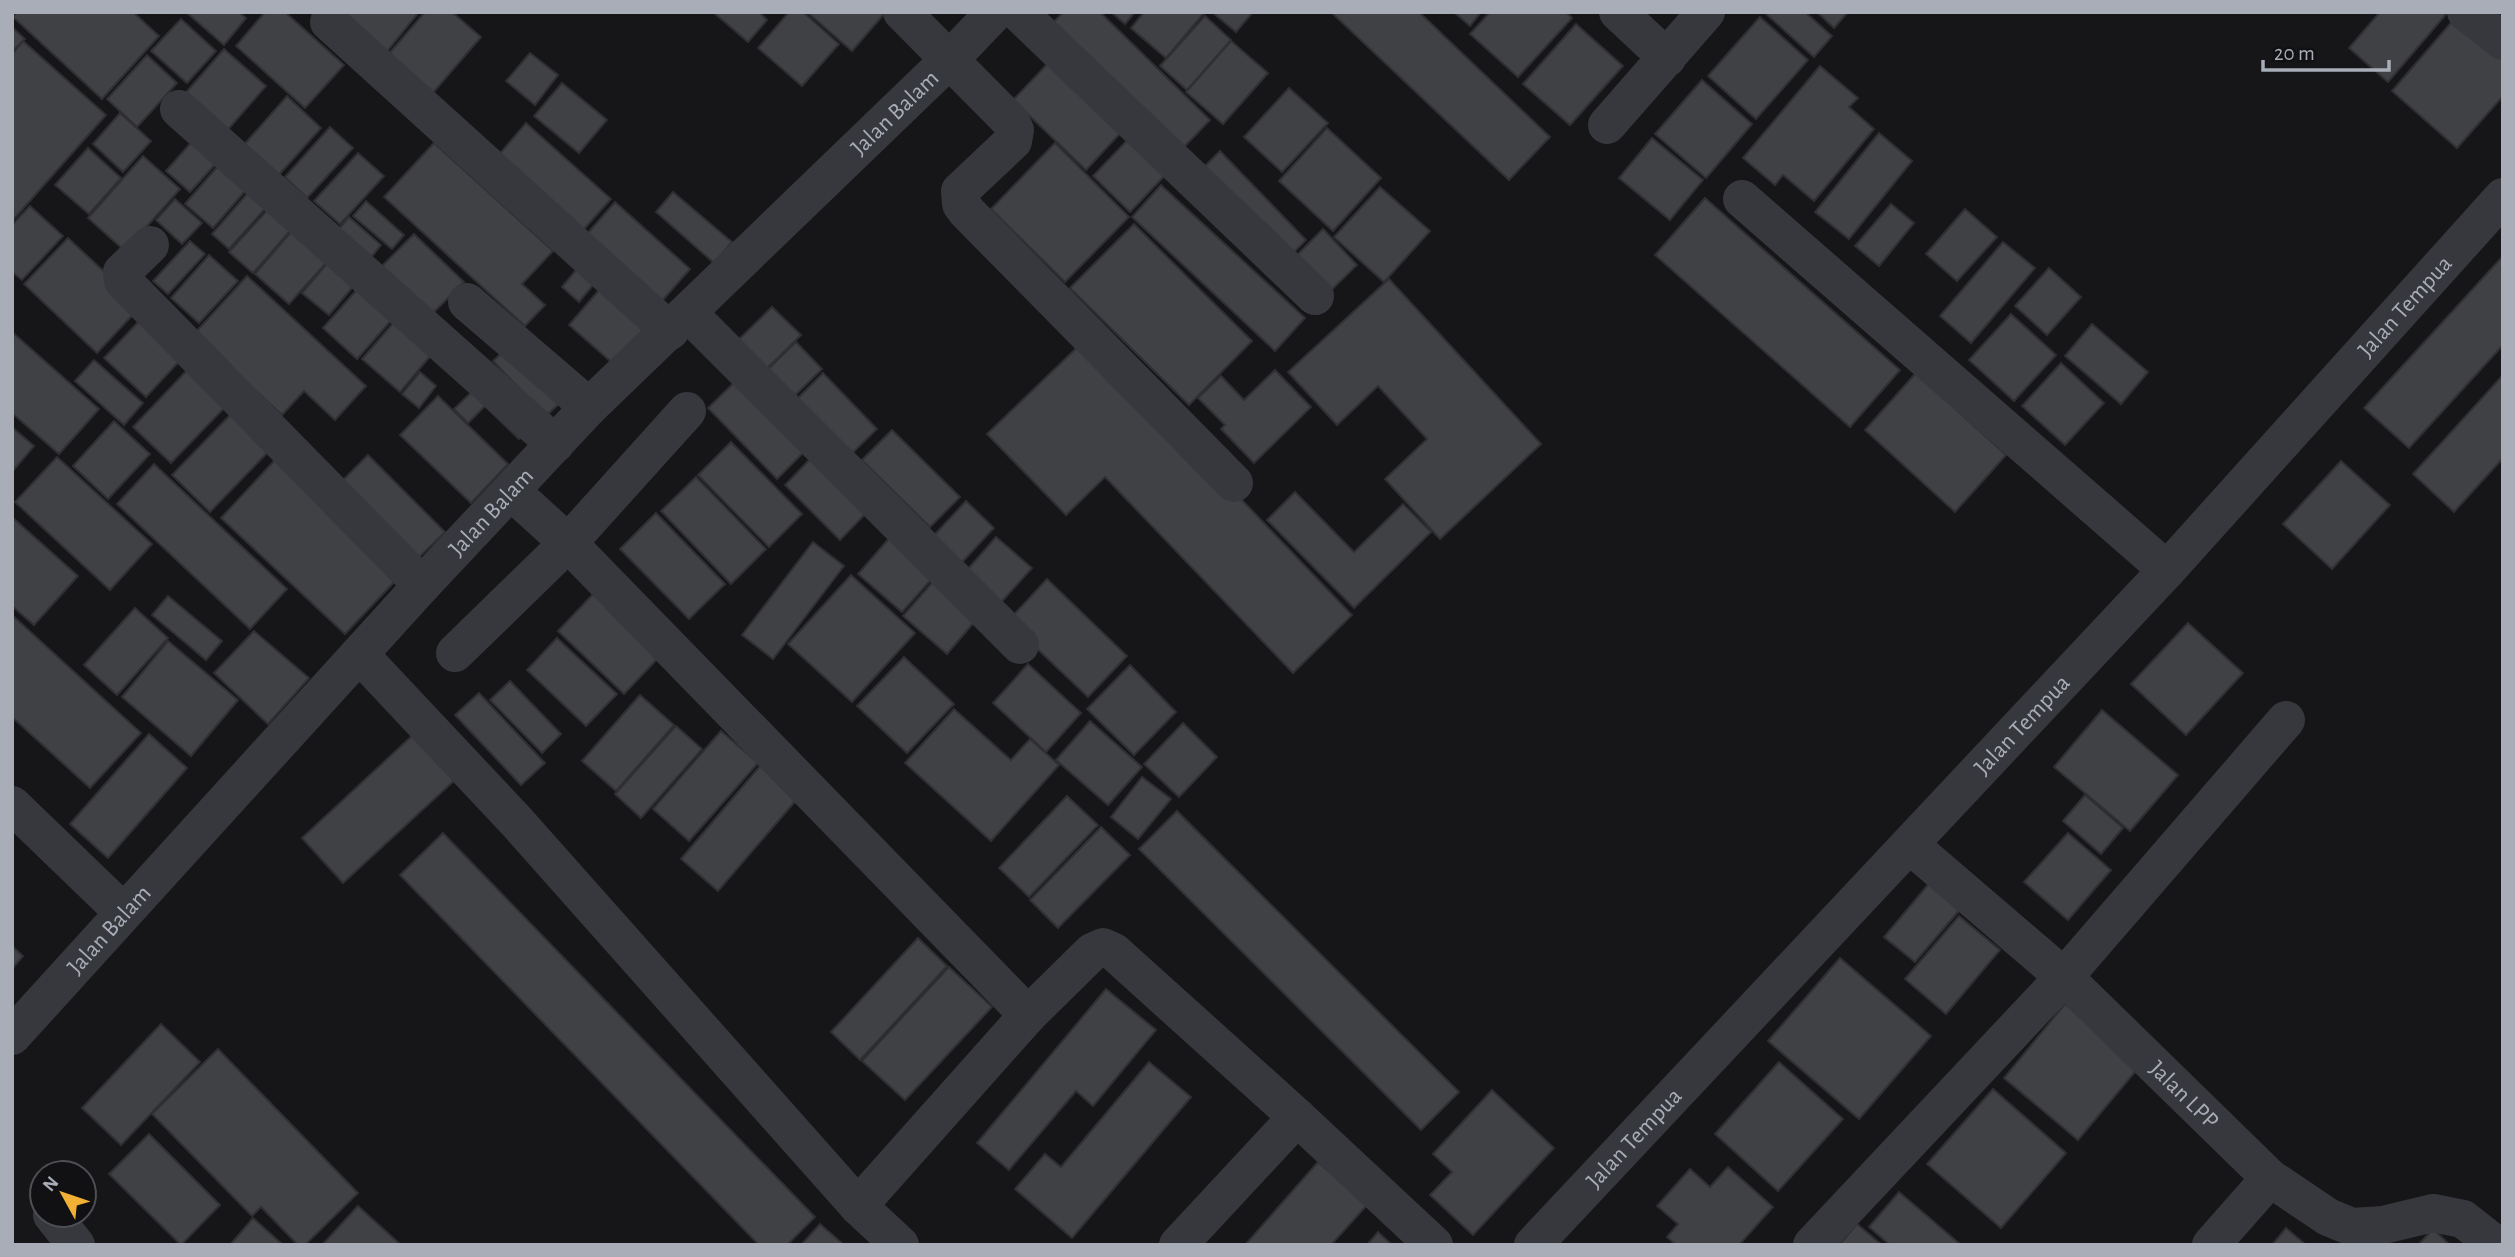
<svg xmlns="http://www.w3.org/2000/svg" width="2515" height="1257" viewBox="0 0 2515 1257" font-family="'Alegreya Sans',sans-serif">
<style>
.building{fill:#404145;stroke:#303034;stroke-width:2}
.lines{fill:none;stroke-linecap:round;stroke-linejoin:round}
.minor{stroke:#37383d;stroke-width:38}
.labels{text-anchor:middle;stroke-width:7;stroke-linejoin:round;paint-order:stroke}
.street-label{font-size:24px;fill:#a8adb8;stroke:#111113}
</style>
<rect width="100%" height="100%" fill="#161618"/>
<g class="building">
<polygon points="17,12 133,12 159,36 102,99 13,17"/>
<polygon points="186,12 239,12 246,18 224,45"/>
<polygon points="265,12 285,12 344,65 305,108 236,46"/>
<polygon points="343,12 419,12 384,55"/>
<polygon points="425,12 452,12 481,37 431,95 386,57"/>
<polygon points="713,12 759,12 767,20 748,42"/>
<polygon points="789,12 803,12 839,44 802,86 758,48"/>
<polygon points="807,12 882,12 884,14 852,51"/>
<polygon points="1063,12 1100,12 1210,120 1183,148 1053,23"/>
<polygon points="1111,12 1135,12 1125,24"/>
<polygon points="1144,12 1203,12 1204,13 1166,58 1131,28"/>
<polygon points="1212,12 1253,12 1236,32"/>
<polygon points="1331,12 1419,12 1550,137 1509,180"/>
<polygon points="1454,12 1481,12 1470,26"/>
<polygon points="1490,12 1566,12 1572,18 1518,77 1470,34"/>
<polygon points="1805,12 1832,36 1814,57 1765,13"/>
<polygon points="1817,12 1848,12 1834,28"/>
<polygon points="2380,12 2448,12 2388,82 2349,48"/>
<polygon points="1205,16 1231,40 1187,90 1160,66"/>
<polygon points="1760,17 1808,60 1756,119 1708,76"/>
<polygon points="2456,17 2503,59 2503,96 2457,148 2392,91"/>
<polygon points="181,19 216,51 187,83 151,51"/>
<polygon points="1576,24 1623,66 1570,125 1523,84"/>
<polygon points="12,27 25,39 12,52"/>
<polygon points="23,41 106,115 12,221 12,54"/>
<polygon points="1231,41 1268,73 1223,124 1186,92"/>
<polygon points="224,49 266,86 224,134 182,97"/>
<polygon points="530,53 558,75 535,105 506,81"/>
<polygon points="147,55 177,83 137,127 107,99"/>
<polygon points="1055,56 1127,126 1086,170 1013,100"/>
<polygon points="1820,66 1858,98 1849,107 1874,129 1814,201 1783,175 1775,185 1743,158"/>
<polygon points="1702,80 1752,124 1706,178 1655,134"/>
<polygon points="562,83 607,120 579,153 534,116"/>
<polygon points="1289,88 1328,123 1282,172 1244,137"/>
<polygon points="287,96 321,128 276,178 242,147"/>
<polygon points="120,113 151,141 123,172 93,144"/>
<polygon points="526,123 611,199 575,239 491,164"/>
<polygon points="330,127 353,148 307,198 285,177"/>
<polygon points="1327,128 1381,178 1333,231 1279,181"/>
<polygon points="1136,131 1172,168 1130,212 1093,176"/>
<polygon points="1879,133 1912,161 1849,239 1815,212"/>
<polygon points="196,137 221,158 190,192 166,171"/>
<polygon points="1652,138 1703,180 1670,220 1619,178"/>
<polygon points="434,143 553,251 522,284 545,305 525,326 384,197"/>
<polygon points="1055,143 1129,217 1065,282 991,209"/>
<polygon points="88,148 121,178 89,214 55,185"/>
<polygon points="1220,151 1306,240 1284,262 1198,173"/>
<polygon points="358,153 384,176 340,224 314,201"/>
<polygon points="143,156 180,189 125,251 88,218"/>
<polygon points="224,159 252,183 213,228 185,204"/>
<polygon points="1161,185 1305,318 1275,351 1132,217"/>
<polygon points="253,187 270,203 229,249 212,234"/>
<polygon points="1380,187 1430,231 1384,282 1334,237"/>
<polygon points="673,192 732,242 714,263 656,212"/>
<polygon points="1705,198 1900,370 1850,427 1655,255"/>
<polygon points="175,199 202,223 182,244 156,220"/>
<polygon points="366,201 404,235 392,249 353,216"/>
<polygon points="615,202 690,269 655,309 580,242"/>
<polygon points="273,204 296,224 253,273 229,252"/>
<polygon points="1891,204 1914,223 1879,266 1855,246"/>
<polygon points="30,206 63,236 22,280 12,272 12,225"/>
<polygon points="1965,209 1997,237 1957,281 1926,254"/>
<polygon points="349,217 381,245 364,266 331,238"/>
<polygon points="1134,224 1252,341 1189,405 1070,288"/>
<polygon points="1323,229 1357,265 1322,299 1288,264"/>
<polygon points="291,232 326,263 289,304 255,274"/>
<polygon points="414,234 464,282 431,315 381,267"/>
<polygon points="68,238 141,306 97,353 24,284"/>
<polygon points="190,241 205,254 168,294 153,281"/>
<polygon points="2003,242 2035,268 1971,343 1940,316"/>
<polygon points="336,253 362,276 329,315 302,293"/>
<polygon points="209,255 238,281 199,323 171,298"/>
<polygon points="2503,256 2503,345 2409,448 2364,408"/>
<polygon points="581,264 599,278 579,302 562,287"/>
<polygon points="2049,268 2081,297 2047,335 2015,306"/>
<polygon points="247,276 366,386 335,420 304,391 282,415 194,334"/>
<polygon points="1389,279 1541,444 1440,539 1385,479 1427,439 1378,386 1337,425 1288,372"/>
<polygon points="606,282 654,324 617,367 569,325"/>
<polygon points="361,285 395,316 357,359 323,328"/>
<polygon points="772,307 801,335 759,376 731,347"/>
<polygon points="2011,314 2056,355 2014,401 1969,360"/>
<polygon points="144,316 185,355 146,397 104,358"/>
<polygon points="395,321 432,354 400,392 362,359"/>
<polygon points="2092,324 2148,372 2121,404 2065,356"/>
<polygon points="12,332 99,409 59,454 12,413"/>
<polygon points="1087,338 1352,615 1293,673 1105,477 1066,515 987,434"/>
<polygon points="796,342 822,369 785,405 759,378"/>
<polygon points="509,346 562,401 546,416 493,361"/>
<polygon points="94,360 143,403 124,425 75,381"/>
<polygon points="2061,363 2104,403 2065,445 2022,406"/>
<polygon points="193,364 231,401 171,463 133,427"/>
<polygon points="1275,370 1311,407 1254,463 1221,429 1225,425 1198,398 1221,376 1244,400"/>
<polygon points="420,372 436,386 419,408 402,394"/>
<polygon points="744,373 813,443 777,479 708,408"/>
<polygon points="823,373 877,429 842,463 788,408"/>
<polygon points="1916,373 2006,455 1955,512 1865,430"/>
<polygon points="2503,375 2503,458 2454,512 2413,474"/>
<polygon points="483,381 530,428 519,439 485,406 468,423 454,409"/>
<polygon points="438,396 508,464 471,503 400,435"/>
<polygon points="231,414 269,451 210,512 172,475"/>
<polygon points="114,421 150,454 108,499 73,466"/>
<polygon points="12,427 34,446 12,472"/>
<polygon points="892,430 960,497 930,527 862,460"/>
<polygon points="731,442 802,514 769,547 698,475"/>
<polygon points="817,452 872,507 840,540 785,485"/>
<polygon points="368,455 445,532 416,560 340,483"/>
<polygon points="57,457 152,544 110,590 15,502"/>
<polygon points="275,460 399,577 345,634 221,518"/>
<polygon points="2341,461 2390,505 2332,569 2283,524"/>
<polygon points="154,464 287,589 250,629 117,504"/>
<polygon points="696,477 766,549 731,584 661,511"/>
<polygon points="1295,492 1354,552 1403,504 1431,532 1354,608 1267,520"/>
<polygon points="966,501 994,528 952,573 924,546"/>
<polygon points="656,513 725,584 689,619 620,549"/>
<polygon points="12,517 78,576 34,625 12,606"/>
<polygon points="893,534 937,573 902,612 858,574"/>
<polygon points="996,537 1032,568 995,609 960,578"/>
<polygon points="813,542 844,566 773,659 742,635"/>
<polygon points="851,575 915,633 852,702 788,644"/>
<polygon points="938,576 981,614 947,654 903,616"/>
<polygon points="1047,579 1127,656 1088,697 1008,621"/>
<polygon points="596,591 662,654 624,694 558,631"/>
<polygon points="168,596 222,641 206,660 152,615"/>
<polygon points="135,608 168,638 117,695 84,665"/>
<polygon points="12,615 141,733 90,788 12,717"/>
<polygon points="2188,623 2243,673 2186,735 2131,684"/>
<polygon points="254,631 309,678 268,724 214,673"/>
<polygon points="557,638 617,694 586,726 527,670"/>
<polygon points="168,641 238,700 191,756 122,697"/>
<polygon points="904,657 954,704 907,753 857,706"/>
<polygon points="1028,664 1081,713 1046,752 993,703"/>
<polygon points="1130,665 1176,712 1134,755 1087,709"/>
<polygon points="510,681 561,734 542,753 490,700"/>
<polygon points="479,693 545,763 521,785 455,715"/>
<polygon points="640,695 674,725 616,791 582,761"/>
<polygon points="954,709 1011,760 1030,739 1059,765 991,841 905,763"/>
<polygon points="2102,710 2178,775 2130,831 2054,767"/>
<polygon points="1090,721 1142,767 1108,805 1056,760"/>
<polygon points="1183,723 1217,757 1179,797 1144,764"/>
<polygon points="676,726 702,749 641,818 615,794"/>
<polygon points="721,731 758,763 689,841 653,809"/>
<polygon points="149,734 187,768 108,858 70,824"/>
<polygon points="414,734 456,779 343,883 302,838"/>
<polygon points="760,766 798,798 718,891 681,859"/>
<polygon points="1142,777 1171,799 1138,839 1111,817"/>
<polygon points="2085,795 2123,828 2101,854 2063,821"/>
<polygon points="1067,796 1098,825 1029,897 999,868"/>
<polygon points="1177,811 1459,1092 1421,1130 1139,849"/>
<polygon points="1101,827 1130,855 1058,928 1030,900"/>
<polygon points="443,833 815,1217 787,1245 759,1245 400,875"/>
<polygon points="2068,833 2111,870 2068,920 2024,882"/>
<polygon points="1932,880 1963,906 1915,962 1884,937"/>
<polygon points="1959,916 2000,950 1946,1014 1905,979"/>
<polygon points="918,938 947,966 860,1060 831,1032"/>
<polygon points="12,946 23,956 12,969"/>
<polygon points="1840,958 1931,1036 1859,1119 1768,1041"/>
<polygon points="949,967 992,1007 905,1100 862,1061"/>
<polygon points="1106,989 1156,1030 1093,1106 1076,1091 1009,1170 977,1143"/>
<polygon points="2065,1004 2140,1066 2078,1140 2004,1078"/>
<polygon points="161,1024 200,1062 121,1145 82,1108"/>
<polygon points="218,1049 358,1193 305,1245 298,1245 261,1207 252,1216 152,1114"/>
<polygon points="1149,1062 1191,1097 1072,1238 1015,1189 1045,1154 1061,1167"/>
<polygon points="1779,1062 1843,1119 1778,1191 1715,1134"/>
<polygon points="1993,1089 2066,1153 2001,1228 1927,1164"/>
<polygon points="1492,1090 1554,1148 1473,1235 1430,1195 1452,1172 1433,1154"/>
<polygon points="149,1134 220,1205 181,1245 109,1174"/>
<polygon points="1318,1162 1367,1205 1331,1245 1245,1245"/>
<polygon points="1728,1167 1773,1207 1739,1245 1676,1245 1667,1237 1678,1224 1657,1206 1690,1169 1710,1187"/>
<polygon points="1899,1192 1961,1245 1890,1245 1869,1227"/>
<polygon points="358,1206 401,1245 322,1245"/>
<polygon points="253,1218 283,1245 230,1245"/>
<polygon points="820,1224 844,1245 801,1245"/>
<polygon points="1857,1224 1882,1245 1839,1245"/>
<polygon points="2286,1228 2306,1245 2272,1245"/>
<polygon points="2433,1229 2450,1245 2418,1245"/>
<polygon points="1378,1232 1392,1245 1367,1245"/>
</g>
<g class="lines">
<g class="minor">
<polyline points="902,12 1010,121 1015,130 1013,141 960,191 961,204 967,212 1234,483"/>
<polyline points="1018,12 1315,296"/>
<polyline points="1618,12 1667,58"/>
<polyline points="2466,12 2503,41"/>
<polyline points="329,22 670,331"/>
<polyline points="179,109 555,444"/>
<polyline points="1607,125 1706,12"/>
<polyline points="1742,199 2167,570"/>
<polyline points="150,245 122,272 123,281 422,585"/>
<polyline points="467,302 589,407"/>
<polyline points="688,313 1020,645"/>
<polyline points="511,491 568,543 1028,1015"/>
<polyline points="455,653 568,543 687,411"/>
<polyline points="361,656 517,822 858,1206 900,1245"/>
<polyline points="12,805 123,912"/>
<path id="s1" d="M1910 845 2064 977 2270 1178 2328 1217 2352 1227 2383 1225 2433 1213 2463 1219 2496 1245"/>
<path id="s2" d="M12 1036 422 585 589 407 950 59 995 12"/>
<polyline points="858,1206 1028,1015 1092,952 1103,947 1114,952 1297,1117 1434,1245"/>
<polyline points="52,1215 76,1245"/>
<polyline points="1178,1245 1297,1117"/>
<path id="s3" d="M1533 1245 2167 570 2503 197"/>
<polyline points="1812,1245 2064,977 2286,720"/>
<polyline points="2211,1245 2270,1178"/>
</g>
</g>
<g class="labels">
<g class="street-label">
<text dy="8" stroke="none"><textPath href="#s2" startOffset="1278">Jalan Balam</textPath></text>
<text dy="8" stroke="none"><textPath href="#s3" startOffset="1281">Jalan Tempua</textPath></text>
<text dy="8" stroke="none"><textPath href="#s2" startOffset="710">Jalan Balam</textPath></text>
<text dy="8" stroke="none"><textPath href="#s3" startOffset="714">Jalan Tempua</textPath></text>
<text dy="8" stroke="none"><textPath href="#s2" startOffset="144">Jalan Balam</textPath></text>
<text dy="8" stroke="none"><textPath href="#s1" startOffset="371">Jalan LPP</textPath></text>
<text dy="8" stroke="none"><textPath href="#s3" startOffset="147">Jalan Tempua</textPath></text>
</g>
</g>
<rect width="2515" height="1257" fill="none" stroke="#a8adb8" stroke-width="28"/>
<g transform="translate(63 1194) rotate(310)"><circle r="33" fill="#111113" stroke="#4d4f55" stroke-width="2"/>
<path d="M0-5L12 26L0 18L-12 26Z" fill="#f2b134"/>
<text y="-10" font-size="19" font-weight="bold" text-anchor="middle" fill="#a8adb8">N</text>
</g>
<path d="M2263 60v10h126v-10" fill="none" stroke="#a8adb8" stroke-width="3.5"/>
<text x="2274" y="60" font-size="21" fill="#a8adb8" stroke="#111113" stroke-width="5" paint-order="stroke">20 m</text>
</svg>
